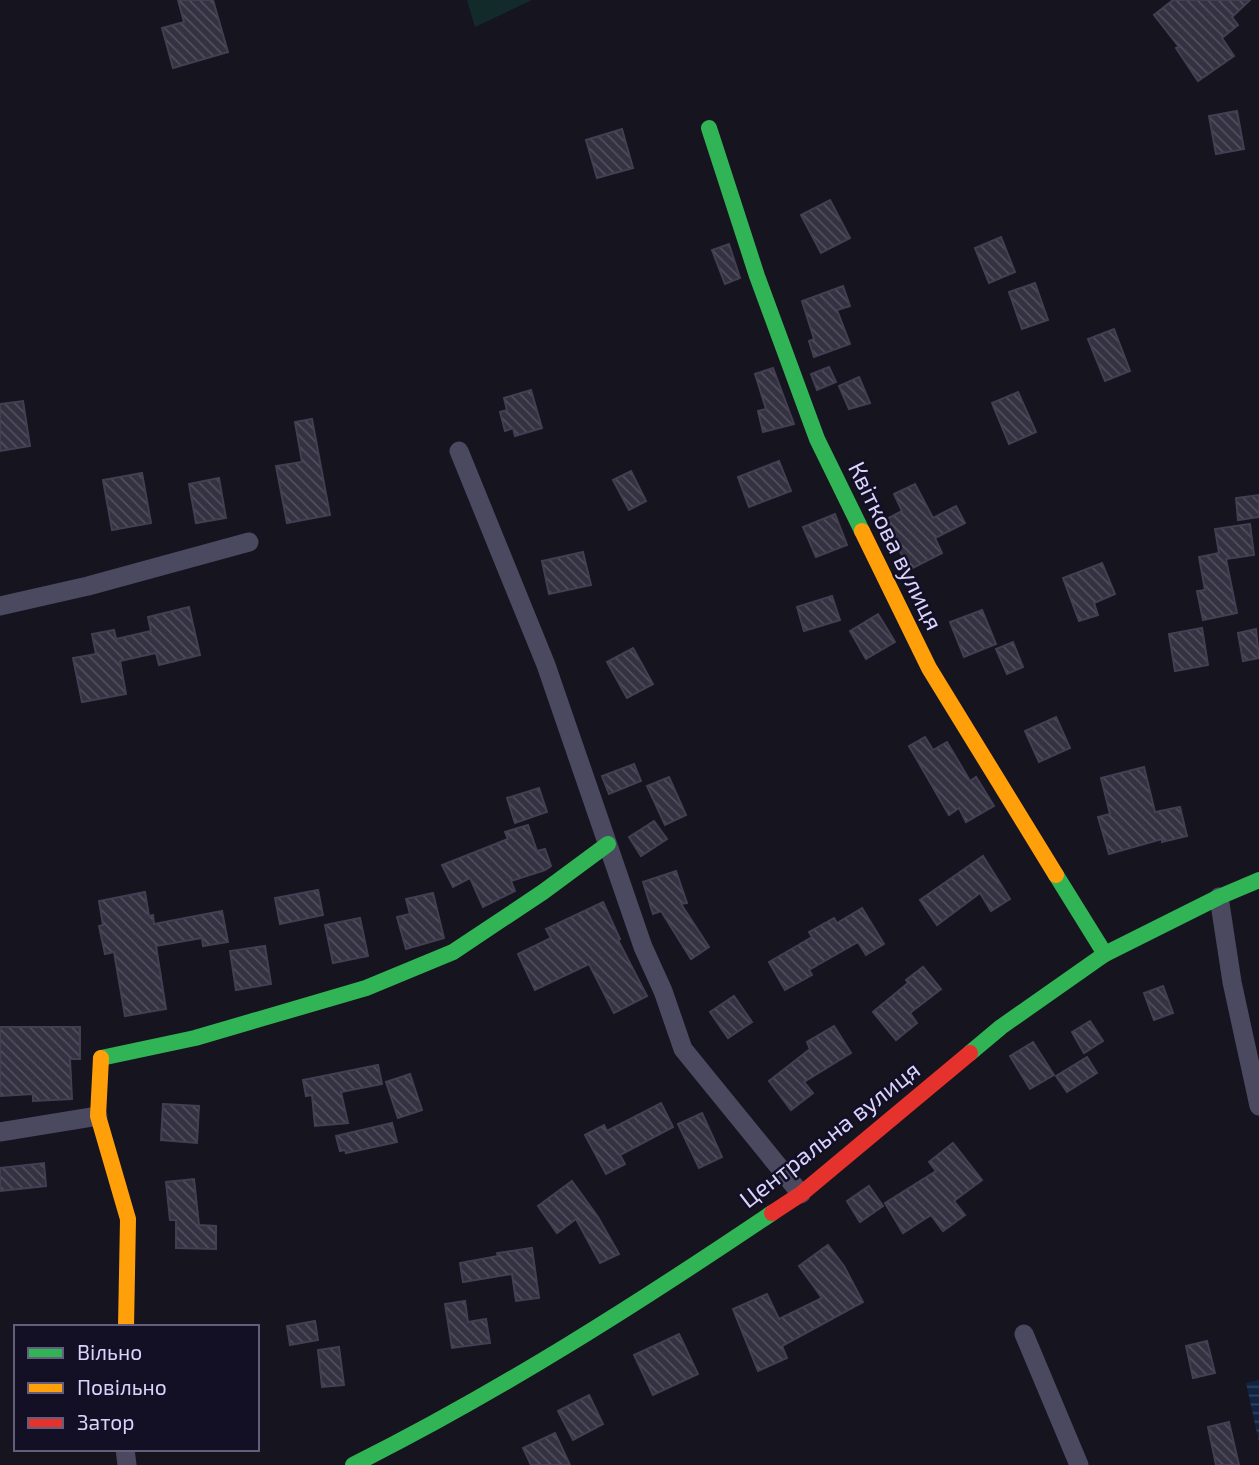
<svg xmlns="http://www.w3.org/2000/svg" width="1259" height="1465" viewBox="0 0 1259 1465" font-family="'Exo 2',sans-serif">
<style>
.grass{fill:#132a2b}
.water{fill:url(#water-rules)}
.building{fill:url(#building-back-hatch);stroke:#433f52;stroke-width:2}
.lines{fill:none;stroke-linecap:round;stroke-linejoin:round}
.street{stroke:#4a4960;stroke-width:19}
.fast{stroke:#30b455;stroke-width:16}
.slow{stroke:#ff9f0a;stroke-width:16}
.jam{stroke:#e5322d;stroke-width:16}
.labels{text-anchor:middle;stroke-width:5;stroke-linejoin:round;paint-order:stroke}
.street-label{font-size:24px;fill:#d9d4fd;stroke:#130f24}
</style>
<defs>
<pattern id="water-rules" width="6" height="5" patternUnits="userSpaceOnUse" patternTransform="scale(1.75)"><rect width="6" height="5" fill="#112343"/><path d="M0 2.5h6" fill="none" stroke="#33425f"/></pattern>
<pattern id="building-back-hatch" width="6" height="6" patternUnits="userSpaceOnUse" patternTransform="scale(1.75)"><rect width="6" height="6" fill="#343241"/><path d="M-1 5l2 2M0 0l6 6M5-1l2 2" fill="none" stroke="#514f5d"/></pattern>
</defs>
<rect width="100%" height="100%" fill="#16141f"/>
<polygon class="grass" points="467,0 532,0 475,27"/>
<polygon class="water" points="1259,1380 1259,1442 1246,1383"/>
<g class="building">
<polygon points="178,0 213,0 228,52 173,68 162,28 184,22"/>
<polygon points="1173,0 1250,0 1232,17 1238,25 1222,38 1234,56 1198,81 1176,48 1179,47 1154,15"/>
<polygon points="1237,111 1244,149 1216,154 1209,116"/>
<polygon points="622,129 633,168 597,178 586,140"/>
<polygon points="830,200 850,238 821,253 801,215"/>
<polygon points="1001,237 1015,272 989,283 975,248"/>
<polygon points="729,244 740,278 725,284 712,250"/>
<polygon points="1035,283 1048,320 1022,329 1009,292"/>
<polygon points="843,286 850,306 837,310 850,344 814,357 809,341 814,339 802,301"/>
<polygon points="1114,329 1130,371 1105,381 1088,339"/>
<polygon points="829,367 836,382 817,390 811,374"/>
<polygon points="773,368 794,424 763,432 758,411 766,409 755,374"/>
<polygon points="859,377 870,403 849,409 839,386"/>
<polygon points="531,390 542,428 515,436 513,428 505,431 500,412 507,410 504,398"/>
<polygon points="1018,392 1036,432 1009,444 992,403"/>
<polygon points="23,401 30,446 0,451 0,404"/>
<polygon points="312,419 330,515 287,523 276,466 302,462 295,422"/>
<polygon points="779,461 791,491 749,507 738,477"/>
<polygon points="631,471 646,501 629,510 613,480"/>
<polygon points="142,473 151,523 112,530 103,480"/>
<polygon points="219,478 226,518 196,523 189,484"/>
<polygon points="915,484 933,518 956,506 965,523 935,538 942,553 909,570 885,520 902,511 894,494"/>
<polygon points="1259,495 1259,517 1238,520 1236,498"/>
<polygon points="835,514 847,545 816,557 803,527"/>
<polygon points="1250,524 1254,555 1226,559 1237,613 1203,620 1197,591 1205,590 1199,557 1219,553 1215,529"/>
<polygon points="583,552 591,585 549,594 542,561"/>
<polygon points="1102,563 1115,594 1094,603 1098,615 1079,621 1063,578"/>
<polygon points="832,596 840,620 804,631 797,607"/>
<polygon points="189,607 200,655 159,665 156,653 120,661 126,694 82,702 73,658 96,654 92,634 114,630 116,639 151,631 148,617"/>
<polygon points="982,610 996,644 964,657 950,622"/>
<polygon points="878,614 895,642 866,659 850,631"/>
<polygon points="1202,628 1208,665 1175,671 1169,634"/>
<polygon points="1256,629 1259,658 1243,661 1238,633"/>
<polygon points="1013,642 1023,667 1007,674 996,649"/>
<polygon points="633,648 653,684 627,698 607,662"/>
<polygon points="1056,717 1070,748 1039,762 1025,731"/>
<polygon points="925,737 933,750 947,742 970,781 976,777 994,806 966,822 959,808 949,815 909,746"/>
<polygon points="634,764 641,781 609,794 602,776"/>
<polygon points="1144,767 1155,812 1180,807 1187,836 1162,842 1162,839 1109,854 1098,817 1110,814 1101,778"/>
<polygon points="669,777 686,815 665,825 647,786"/>
<polygon points="539,788 547,812 515,823 507,798"/>
<polygon points="654,821 667,839 641,856 629,837"/>
<polygon points="528,825 537,851 545,849 551,866 545,870 511,881 515,891 483,907 470,878 453,887 442,865 508,839 505,832"/>
<polygon points="983,856 1010,899 991,911 980,893 937,925 920,900"/>
<polygon points="676,871 687,903 681,904 709,947 691,959 661,911 653,914 643,882"/>
<polygon points="318,890 323,915 280,924 275,898"/>
<polygon points="145,892 149,916 153,915 154,924 222,911 228,942 203,946 202,938 156,946 166,1009 125,1016 114,952 105,954 99,926 103,925 99,901"/>
<polygon points="433,893 444,938 406,949 397,917 410,914 406,899"/>
<polygon points="603,902 620,939 618,940 647,996 614,1013 589,964 535,990 518,954 551,938 546,929"/>
<polygon points="862,908 884,944 866,955 858,942 809,970 812,975 785,990 769,962 812,937 809,932 834,918 837,923"/>
<polygon points="360,918 368,956 333,963 325,925"/>
<polygon points="265,946 271,984 236,990 230,951"/>
<polygon points="923,967 941,989 910,1013 917,1023 896,1040 873,1012 908,983 906,980"/>
<polygon points="1163,986 1173,1013 1154,1020 1144,993"/>
<polygon points="734,996 752,1022 728,1038 710,1012"/>
<polygon points="1090,1021 1103,1041 1084,1053 1072,1032"/>
<polygon points="834,1026 851,1053 804,1082 813,1093 791,1110 769,1081 810,1049 807,1042"/>
<polygon points="0,1027 80,1027 80,1059 70,1059 72,1099 33,1101 33,1094 0,1096"/>
<polygon points="1033,1042 1054,1075 1030,1089 1010,1056"/>
<polygon points="1087,1057 1097,1073 1067,1092 1056,1076"/>
<polygon points="378,1065 382,1084 341,1092 348,1123 315,1126 312,1095 306,1096 303,1080"/>
<polygon points="410,1074 422,1110 398,1118 386,1082"/>
<polygon points="661,1103 673,1127 620,1155 625,1164 606,1174 585,1135 604,1125 607,1131"/>
<polygon points="163,1104 199,1106 197,1143 161,1140"/>
<polygon points="702,1113 722,1157 699,1168 678,1124"/>
<polygon points="392,1123 397,1142 346,1153 345,1150 340,1151 336,1136"/>
<polygon points="953,1143 982,1180 954,1201 965,1215 943,1231 931,1215 903,1233 885,1203 936,1171 929,1162"/>
<polygon points="44,1163 46,1186 0,1191 0,1168"/>
<polygon points="194,1179 199,1225 216,1226 216,1249 176,1248 176,1220 170,1220 166,1182"/>
<polygon points="572,1181 598,1217 619,1254 600,1263 576,1219 557,1233 538,1206"/>
<polygon points="869,1186 883,1206 860,1222 847,1201"/>
<polygon points="828,1245 844,1266 863,1302 782,1346 787,1358 758,1371 733,1309 767,1294 779,1319 822,1298 799,1266"/>
<polygon points="532,1248 539,1298 516,1301 512,1274 463,1282 460,1263 498,1256 497,1253"/>
<polygon points="465,1301 468,1322 486,1319 490,1343 452,1348 445,1304"/>
<polygon points="315,1321 318,1340 290,1345 287,1326"/>
<polygon points="679,1334 698,1374 653,1395 634,1355"/>
<polygon points="1207,1341 1215,1373 1193,1378 1186,1346"/>
<polygon points="339,1347 344,1385 322,1387 318,1350"/>
<polygon points="589,1395 603,1424 573,1440 558,1411"/>
<polygon points="1229,1422 1239,1465 1216,1465 1208,1427"/>
<polygon points="555,1433 570,1465 531,1465 523,1448"/>
</g>
<g class="lines">
<g class="street">
<polyline points="459,451 546,665 643,947 663,991 683,1049 801,1194"/>
<polyline points="0,606 88,586 249,542"/>
<polyline points="1219,897 1232,982 1259,1106"/>
<polyline points="0,1132 98,1116"/>
<polyline points="1024,1334 1079,1465"/>
<polyline points="125,1449 127,1465"/>
</g>
<g class="fast">
<polyline points="709,128 757,276 817,439 862,531"/>
<polyline points="1056,875 1105,954"/>
<polyline points="970,1053 1001,1027 1105,954 1219,897 1259,880"/>
<polyline points="101,1058 195,1038 366,988 453,952 543,892 608,844"/>
<path d="M353 1465C499 1392 637 1304 772 1213"/>
</g>
<g class="slow">
<polyline points="862,531 929,668 1056,875"/>
<polyline points="101,1058 98,1116 128,1219 126,1327"/>
</g>
<polyline class="jam" points="772,1213 801,1194 970,1053"/>
</g>
<g class="labels">
<g class="street-label">
<text transform="translate(895 546) rotate(64)" y="8">Квіткова вулиця</text>
<text transform="translate(830 1135) rotate(-38)" y="8">Центральна вулиця</text>
</g>
</g>
<rect x="14" y="1325" width="245" height="126" fill="#130f24" stroke="#625e7b" stroke-width="2"/>
<rect x="28" y="1348" width="35" height="10" fill="#30b455" stroke="#625e7b" stroke-width="2"/>
<text x="77" y="1360" font-size="21" fill="#d9d4fd">Вільно</text>
<rect x="28" y="1383" width="35" height="10" fill="#ff9f0a" stroke="#625e7b" stroke-width="2"/>
<text x="77" y="1395" font-size="21" fill="#d9d4fd">Повільно</text>
<rect x="28" y="1418" width="35" height="10" fill="#e5322d" stroke="#625e7b" stroke-width="2"/>
<text x="77" y="1430" font-size="21" fill="#d9d4fd">Затор</text>
</svg>
